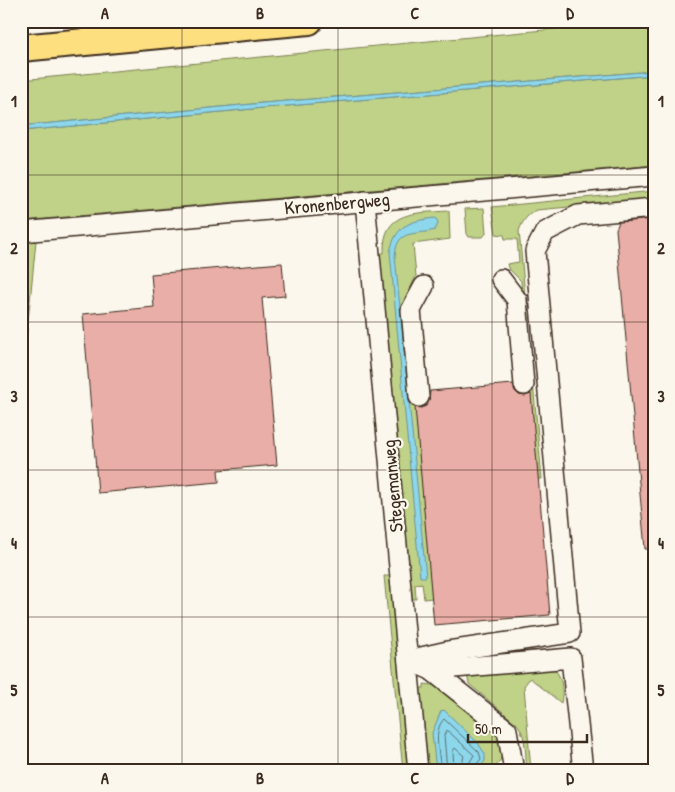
<svg xmlns="http://www.w3.org/2000/svg" width="675" height="792" viewBox="0 0 675 792" font-family="'Patrick Hand',sans-serif">
<style>
.green{fill:#bfd287;stroke:#7d7e52}
.water{fill:#8cd7ec;stroke:#6c929a}
.lines{fill:none;stroke-linecap:round;stroke-linejoin:round}
.shore{stroke:#5b6f70;stroke-width:1}
.building{fill:#e9aea7;stroke:#3b2a1e}
.minor-casing{stroke:#3b2a1e;stroke-width:22}
.highway-casing{stroke:#3b2a1e;stroke-width:30}
.minor{stroke:#fbf7ec;stroke-width:19}
.highway{stroke:#fddf80;stroke-width:26}
.grid{fill:none;stroke:#3b2a1e;stroke-width:1;stroke-opacity:0.55}
.labels{text-anchor:middle;stroke-width:4.5;stroke-linejoin:round;paint-order:stroke}
.street-label{font-size:19px;fill:#3b2a1e;stroke:#fbf7ec}
.neatline{fill:none;stroke:#3b2a1e;stroke-width:2}
.grid-label{font-size:16px;text-anchor:middle;font-weight:bold;fill:#3b2a1e}
</style>
<rect width="100%" height="100%" fill="#fbf7ec"/>
<filter id="ink" filterUnits="userSpaceOnUse"><feTurbulence type="fractalNoise" baseFrequency=".02" numOctaves="2"/><feDisplacementMap in="SourceGraphic" scale="10" xChannelSelector="R" yChannelSelector="G"/><feConvolveMatrix kernelMatrix="1 2 1 2 8 2 1 2 1" color-interpolation-filters="sRGB"/></filter>
<g filter="url(#ink)">
<g class="green">
<polygon points="638,21 654,21 654,71 263,103 21,126 21,80"/>
<polygon points="654,75 654,165 21,221 21,131 263,108"/>
<path d="M654 191V199L537 210C527 215 523 220 519 231L542 479H538L521 281 508 268 507 264 519 262 517 239H505L504 235 496 234 492 207Z"/>
<polygon points="484,208 486,233 483,237 469,237 467,234 465,209"/>
<path d="M449 211 450 239 413 244 416 276 406 298 432 598 424 599 422 583 415 584 416 599H411L379 253H384C382 210 416 213 449 211Z"/>
<polygon points="36,241 21,392 21,243"/>
<polygon points="384,576 390,576 408,771 403,771"/>
<path d="M552 667C562 674 564 691 561 703L530 678 524 686 531 771H527C525 755 527 736 517 724L469 684 467 675Z"/>
<path d="M424 684 432 685 440 688 504 742C504 755 501 761 492 771H427L419 688H424Z"/>
</g>
<g class="water">
<polygon points="654,71 654,75 263,108 21,131 21,126 263,103"/>
<path d="M435 218 437 220 438 224 435 230C414 236 397 228 395 256L426 577H420L390 252C396 225 409 221 435 218Z"/>
<polygon points="444,710 478,743 485,754 485,761 477,771 436,771 432,733 441,711"/>
</g>
<g class="lines">
<g class="shore">
<path d="M441 771C440 755 432 731 444 719L479 752 481 759 475 766 474 771"/>
<polyline points="447,771 444,735 447,730 474,755 468,765 468,771"/>
<polyline points="454,771 453,751 455,748 464,756 460,771"/>
</g>
</g>
<g class="building">
<polygon points="654,219 654,549 645,549 616,229 619,222"/>
<polygon points="282,263 285,296 262,298 277,465 218,470 219,482 98,493 83,314 154,307 151,274"/>
<polygon points="513,384 515,391 519,395 525,396 531,394 550,615 434,625 415,407 421,408 426,406 429,401 430,391"/>
</g>
<g class="lines">
<g class="minor-casing">
<g id="minor">
<polyline points="365,201 418,771"/>
<polyline points="21,232 654,176"/>
<polyline points="501,279 517,300 524,385"/>
<polyline points="419,397 411,310 424,286"/>
<polyline points="431,670 571,658 583,771"/>
<polyline points="514,771 507,730 431,670 408,660 448,651 570,633 535,251 545,232 578,215 654,208"/>
</g>
</g>
<g class="highway-casing">
<polyline id="highway" points="21,48 309,21"/>
</g>
<use href="#minor" class="minor"/>
<use href="#highway" class="highway"/>
</g>
</g>
<path class="grid" d="M182 21V771M338 21V771M492 21V771M21 175H654M21 322H654M21 470H654M21 617H654"/>
<g class="labels">
<g class="street-label">
<text transform="translate(337 203) rotate(-5)" y="7">Kronenbergweg</text>
<text transform="translate(392 486) rotate(-95)" y="7">Stegemanweg</text>
</g>
</g>
<rect width="675" height="792" fill="none" stroke="#fbf7ec" stroke-width="55"/>
<path d="M468 734v8h119v-8" fill="none" stroke="#3b2a1e" stroke-width="2.5"/>
<text x="475" y="734" font-size="15" fill="#3b2a1e" stroke="#fbf7ec" stroke-width="4" paint-order="stroke">50 m</text>
<rect x="28" y="28" width="620" height="736" class="neatline"/>
<g class="grid-label">
<text x="105" y="19">A</text>
<text x="260" y="19">B</text>
<text x="415" y="19">C</text>
<text x="570" y="19">D</text>
<text x="14" y="107">1</text>
<text x="661" y="107">1</text>
<text x="14" y="254">2</text>
<text x="661" y="254">2</text>
<text x="14" y="402">3</text>
<text x="661" y="402">3</text>
<text x="14" y="549">4</text>
<text x="661" y="549">4</text>
<text x="14" y="696">5</text>
<text x="661" y="696">5</text>
<text x="105" y="784">A</text>
<text x="260" y="784">B</text>
<text x="415" y="784">C</text>
<text x="570" y="784">D</text>
</g>
</svg>
